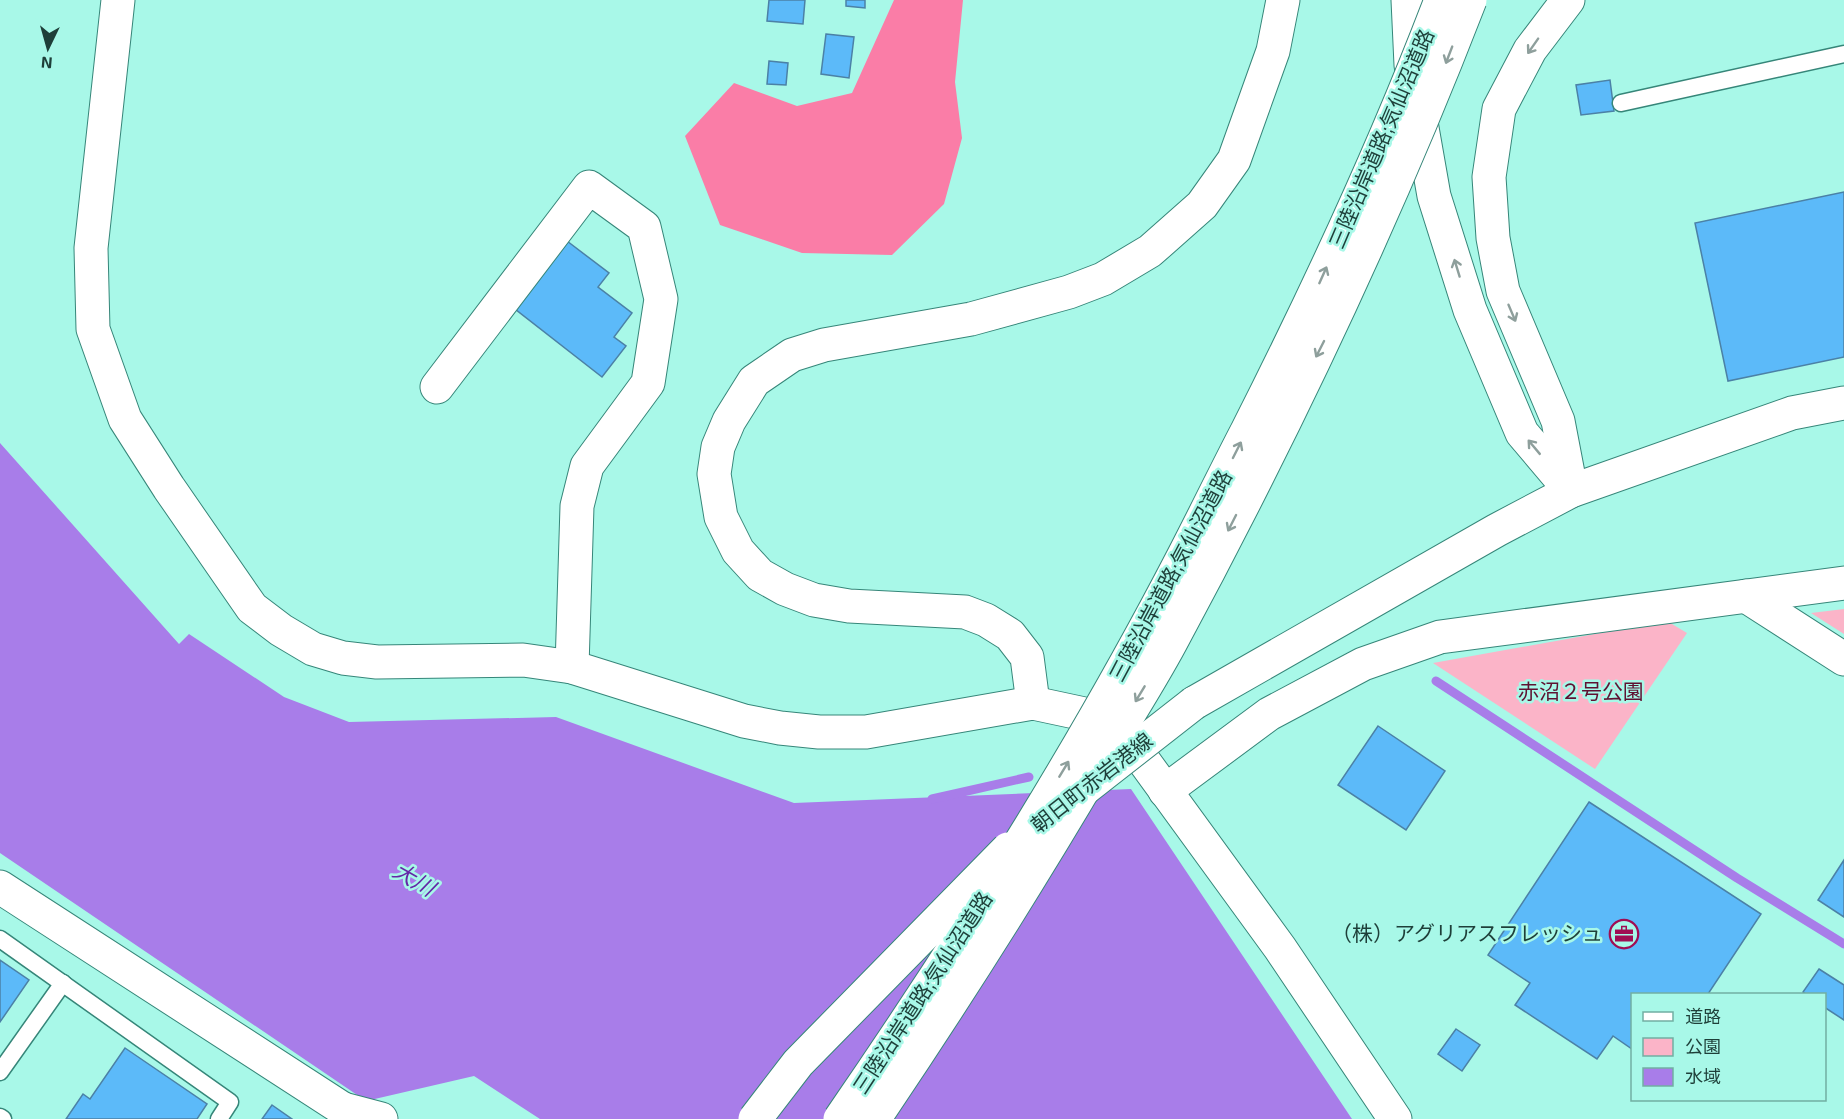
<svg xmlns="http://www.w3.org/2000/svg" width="1844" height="1119" viewBox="0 0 1844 1119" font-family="'Exo 2','Noto Sans JP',sans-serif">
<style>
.green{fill:#fbb4c8}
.forest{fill:#fa7da7}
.water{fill:#a87de9}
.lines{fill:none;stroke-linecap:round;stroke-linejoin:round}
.stream{stroke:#a87de9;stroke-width:9}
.building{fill:#5cbaf9;stroke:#4b81a6;stroke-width:1.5}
.service-casing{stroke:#368679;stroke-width:19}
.minor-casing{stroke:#368679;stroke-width:35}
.tertiary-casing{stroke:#368679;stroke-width:35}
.motorway-casing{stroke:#368679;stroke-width:35}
.service{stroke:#fff;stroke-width:16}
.minor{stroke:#fff;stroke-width:33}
.tertiary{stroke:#fff;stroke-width:33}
.motorway{stroke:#fff;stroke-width:33}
.tertiary-bridge-casing{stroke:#368679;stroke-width:35;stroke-linecap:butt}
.motorway-bridge-casing{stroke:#368679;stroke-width:35;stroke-linecap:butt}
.tertiary-bridge{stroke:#fff;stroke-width:33}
.motorway-bridge{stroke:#fff;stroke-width:33}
.oneway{stroke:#8e9f9c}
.labels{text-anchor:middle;stroke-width:5;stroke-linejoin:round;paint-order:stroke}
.street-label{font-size:21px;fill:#1e3f39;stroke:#a8f8e8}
.park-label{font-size:21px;fill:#5f1232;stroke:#a8f8e8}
.poi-label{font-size:21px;fill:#1e3f39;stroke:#a8f8e8;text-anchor:end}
.water-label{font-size:22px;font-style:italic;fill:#6528a7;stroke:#a8f8e8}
</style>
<rect width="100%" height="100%" fill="#a8f8e8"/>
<g class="green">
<polygon points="1844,609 1844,634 1811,613"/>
<polygon points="1667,621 1687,633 1595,769 1433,663"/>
</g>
<polygon class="forest" points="894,0 963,0 955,82 962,138 944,204 892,255 802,253 720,225 685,136 734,83 797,106 852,93"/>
<polygon class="water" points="0,443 179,644 189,634 284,697 349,722 556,717 794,803 1131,789 1352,1119 540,1119 474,1076 366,1101 0,853"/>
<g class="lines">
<g class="stream">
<polyline points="1436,681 1737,878 1844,944"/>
<polyline points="932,799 1029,777"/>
</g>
</g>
<g class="building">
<polygon points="769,0 805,0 803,24 767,21"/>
<polygon points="846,0 865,0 865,8 846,6"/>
<polygon points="826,34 854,37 849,78 821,74"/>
<polygon points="769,61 788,63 786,85 767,84"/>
<polygon points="1610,80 1614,111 1581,115 1576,85"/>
<polygon points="1844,192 1844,357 1728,381 1695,223"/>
<polygon points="567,241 609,273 598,287 632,313 614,337 626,346 602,377 515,309"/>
<polygon points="1378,726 1445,771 1406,830 1338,785"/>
<polygon points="1589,802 1761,914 1708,994 1632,994 1632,1049 1613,1036 1597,1059 1515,1005 1530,983 1488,955"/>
<polygon points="1844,860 1844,917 1818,900"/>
<polygon points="0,960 29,980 0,1022"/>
<polygon points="1819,969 1844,985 1844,1020 1824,1007 1824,994 1806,994 1803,992"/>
<polygon points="1456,1029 1480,1045 1462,1071 1438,1054"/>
<polygon points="125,1048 207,1104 197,1119 66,1119 83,1094 90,1099"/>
<polygon points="272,1105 292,1119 262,1119"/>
</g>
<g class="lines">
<g class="service-casing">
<g id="service">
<polyline points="1621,103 1844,54"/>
<polyline points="0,939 230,1102 219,1119"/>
<polyline points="0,1072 63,983"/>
<polyline points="0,1117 3,1119"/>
</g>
</g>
<g class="minor-casing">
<g id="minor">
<polyline points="437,387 589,187 644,227 661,299 648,383 587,466 577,506 572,667"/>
<polyline points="1746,596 1844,659"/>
<polyline points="1033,703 1027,657 1010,635 986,620 965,612 849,606 814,600 785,589 760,575 738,551 721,517 714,474 718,447 729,421 754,381 792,355 824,345 971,319 1069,292 1103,279 1150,251 1202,205 1234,160 1273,51 1283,0"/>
<polyline points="1165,791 1269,714 1363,664 1440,637 1844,583"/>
<polyline points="343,1109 381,1119"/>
</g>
</g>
<g class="tertiary-casing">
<g id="tertiary">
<polyline points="118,0 91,248 93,329 125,419 169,488 252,608 281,630 313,649 343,658 377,662 523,660 572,667 744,721 780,728 819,732 866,732 1033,703 1089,715 1105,723 1130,742 1280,948 1395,1119"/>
<polyline points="1194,703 1497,530 1571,491 1792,413 1844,403"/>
<polyline points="0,887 343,1109"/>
</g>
</g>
<g class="motorway-casing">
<g id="motorway">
<polyline points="1408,0 1411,65 1434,196 1470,310 1522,433 1571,491"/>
<polyline points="1568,0 1530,50 1499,109 1489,177 1493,238 1503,291 1558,421 1571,489"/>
</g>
</g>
<use href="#service" class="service"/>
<use href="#minor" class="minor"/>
<use href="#tertiary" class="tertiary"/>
<use href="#motorway" class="motorway"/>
<g class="tertiary-bridge-casing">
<g id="tertiary-bridge">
<polyline points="1084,789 1194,703"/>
<polyline points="755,1119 798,1063 1008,849"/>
</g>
</g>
<g class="motorway-bridge-casing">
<g id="motorway-bridge">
<path d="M840 1119C964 939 1082 752 1183 557 1205 515 1225 473 1247 431 1318 291 1385 147 1441 0"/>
<path d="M874 1119C953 1002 1028 884 1099 763 1123 723 1149 683 1171 642 1283 434 1385 220 1470 0"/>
</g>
</g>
<use href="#tertiary-bridge" class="tertiary-bridge"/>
<use href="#motorway-bridge" class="motorway-bridge"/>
</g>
<defs><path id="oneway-shaft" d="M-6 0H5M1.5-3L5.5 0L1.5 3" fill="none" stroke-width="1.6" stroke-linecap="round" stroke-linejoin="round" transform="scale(1.5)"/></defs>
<g class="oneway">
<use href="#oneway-shaft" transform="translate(1533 46) rotate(125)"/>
<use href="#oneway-shaft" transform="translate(1449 55) rotate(111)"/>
<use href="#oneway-shaft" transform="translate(1457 268) rotate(-107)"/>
<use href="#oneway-shaft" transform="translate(1323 275) rotate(-66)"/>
<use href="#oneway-shaft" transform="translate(1512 313) rotate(67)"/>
<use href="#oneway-shaft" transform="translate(1320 349) rotate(117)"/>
<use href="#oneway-shaft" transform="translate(1534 447) rotate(-130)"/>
<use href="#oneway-shaft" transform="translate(1237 450) rotate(-63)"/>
<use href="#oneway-shaft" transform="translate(1232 523) rotate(117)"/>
<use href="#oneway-shaft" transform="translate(1140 694) rotate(121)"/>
<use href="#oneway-shaft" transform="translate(1064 769) rotate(-59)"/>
</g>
<defs>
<g id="office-ring" transform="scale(1.5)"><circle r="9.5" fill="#a8f8e8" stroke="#a00d53" stroke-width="1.5"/><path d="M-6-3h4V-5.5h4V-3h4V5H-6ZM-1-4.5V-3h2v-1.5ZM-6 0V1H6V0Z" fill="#a00d53"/></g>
</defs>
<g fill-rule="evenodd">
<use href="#office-ring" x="1624" y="934"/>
</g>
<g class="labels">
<g class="street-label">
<text transform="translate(1382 139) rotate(-67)" y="7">三陸沿岸道路;気仙沼道路</text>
<text transform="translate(1171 576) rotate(-62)" y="7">三陸沿岸道路;気仙沼道路</text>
<text transform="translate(1092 783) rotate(-38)" y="7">朝日町赤岩港線</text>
<text transform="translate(923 993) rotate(-57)" y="7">三陸沿岸道路;気仙沼道路</text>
</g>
<g class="park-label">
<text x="1581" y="699">赤沼２号公園</text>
</g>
<g class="poi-label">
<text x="1603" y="941">（株）アグリアスフレッシュ</text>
</g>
<g class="water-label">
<text transform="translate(414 879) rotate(30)" y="8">大川</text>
</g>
</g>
<rect x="1631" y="993" width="195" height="108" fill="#a8f8e8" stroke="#71aea2" stroke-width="1.5"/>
<rect x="1643" y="1012" width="30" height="9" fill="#ffffff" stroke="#71aea2" stroke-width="1.5"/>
<text x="1685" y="1023" font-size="18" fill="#1e3f39">道路</text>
<rect x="1643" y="1038" width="30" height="18" fill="#fbb4c8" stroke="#71aea2" stroke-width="1.5"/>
<text x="1685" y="1053" font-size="18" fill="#1e3f39">公園</text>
<rect x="1643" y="1068" width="30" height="18" fill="#a87de9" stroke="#71aea2" stroke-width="1.5"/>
<text x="1685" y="1083" font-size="18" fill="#1e3f39">水域</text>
<g transform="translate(48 48) rotate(185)" stroke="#a8f8e8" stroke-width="4.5" paint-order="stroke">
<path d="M0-4.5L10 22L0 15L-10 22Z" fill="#1e3f39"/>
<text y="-9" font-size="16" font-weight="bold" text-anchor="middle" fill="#1e3f39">N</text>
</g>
</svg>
